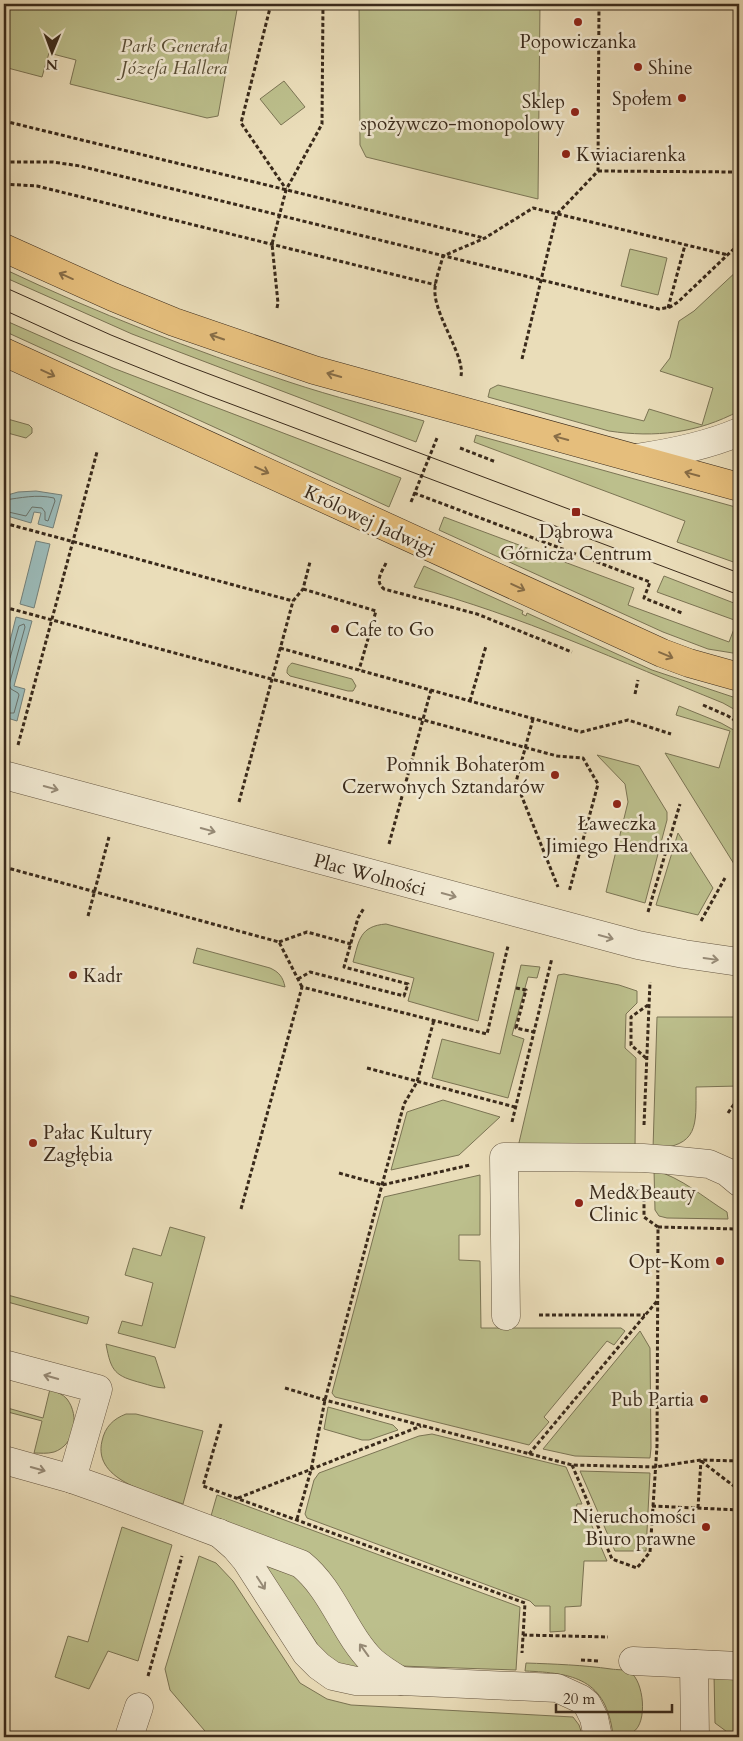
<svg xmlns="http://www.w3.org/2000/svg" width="743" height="1741" viewBox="0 0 743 1741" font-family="Cardo,serif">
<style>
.green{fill:#bcbf8c;stroke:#7b7454}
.water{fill:#9bbab8;stroke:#748079}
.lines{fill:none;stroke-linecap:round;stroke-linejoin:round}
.shore{stroke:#6a726a;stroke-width:1}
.minor-casing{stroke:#665742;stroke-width:29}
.major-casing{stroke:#3a2a1b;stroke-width:29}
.path{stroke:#3a2a1b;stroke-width:3;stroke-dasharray:4 2.5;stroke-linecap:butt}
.minor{stroke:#f1e9d2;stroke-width:28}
.major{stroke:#e5be7c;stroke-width:28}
.tram{stroke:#3a2a1b;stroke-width:1}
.oneway{stroke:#876d47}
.oneway2{stroke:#968a76}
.poi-dot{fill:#8f2418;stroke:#f1e9d2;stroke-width:2}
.labels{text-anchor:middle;stroke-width:5;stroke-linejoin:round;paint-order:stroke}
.poi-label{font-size:19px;fill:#3a2a1b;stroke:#f1e9d2;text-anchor:start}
.park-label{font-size:19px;font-style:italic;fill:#5a4f37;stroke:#f1e9d2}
.street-label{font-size:19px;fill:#3a2a1b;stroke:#f1e9d2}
</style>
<rect width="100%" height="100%" fill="#eaddb9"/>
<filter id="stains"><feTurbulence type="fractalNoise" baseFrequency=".004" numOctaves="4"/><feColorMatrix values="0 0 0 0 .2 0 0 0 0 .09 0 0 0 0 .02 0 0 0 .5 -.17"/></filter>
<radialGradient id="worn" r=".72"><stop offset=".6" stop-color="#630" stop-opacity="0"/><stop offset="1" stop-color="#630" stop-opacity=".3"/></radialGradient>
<g class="green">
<polygon points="4,4 238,4 218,116 207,118 70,84 76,60 49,53 42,77 4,67"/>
<polygon points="359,4 540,4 538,199 366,157 360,145"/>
<polygon points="284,81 305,107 281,125 260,99"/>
<polygon points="630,249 667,258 658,295 621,286"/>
<path d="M4 269C97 313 192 350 289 382 334 397 379 408 424 421L416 442 132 334 4 277Z"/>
<path d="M739 269V411C698 433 655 438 609 431L488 397 490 389 498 385 644 421 649 409 702 425 713 388 660 371 670 358 679 321 694 311Z"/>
<polygon points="4,320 113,368 401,478 389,507 4,331"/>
<polygon points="4,418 29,425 32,428 32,433 26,438 4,432"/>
<polygon points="476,435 739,508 739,564 677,542 685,521 474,442"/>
<polygon points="444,517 634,588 628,605 729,642 737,621 657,592 664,576 739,605 739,654 708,649 663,632 439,530"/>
<path d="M424 566 523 611 522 614 526 616 527 613 652 670 739 699V712L723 703C621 662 520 615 414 587Z"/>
<path d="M292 663 352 679 356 686 353 691H348L290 676 287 673C287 668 288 666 292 663Z"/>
<polygon points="679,706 721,723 739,733 739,872 665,753 719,768 730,731 676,715"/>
<polygon points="597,755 639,766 667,812 667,820 645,903 606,892 628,802 625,784"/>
<polygon points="678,833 713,888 698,915 656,905"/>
<path d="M386 924 494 953 478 1021 408 1001 414 978 353 962C359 940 360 926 386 924Z"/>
<path d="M197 948 270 968C279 972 283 977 285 987L193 963Z"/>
<polygon points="521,965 540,967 537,978 528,977 512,1035 524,1039 508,1098 432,1078 442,1039 500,1054"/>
<polygon points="564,974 619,985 637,991 637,1003 626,1014 625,1048 636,1058 635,1149 518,1147 558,975"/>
<path d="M657 1017H739V1086L696 1087C696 1126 699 1146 653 1149Z"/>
<polygon points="443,1100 500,1117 459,1155 391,1170 407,1112"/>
<path d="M654 1170C682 1178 703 1197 727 1212L728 1219 667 1218 659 1216 655 1210Z"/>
<polygon points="480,1175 480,1235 459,1235 459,1260 480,1261 481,1328 621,1328 625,1331 614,1345 607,1341 544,1417 549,1422 529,1445 335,1397 332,1393 384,1197"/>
<polygon points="170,1227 205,1237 175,1348 118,1333 122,1321 142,1326 153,1283 125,1275 133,1248 161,1256"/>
<polygon points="4,1294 89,1317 87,1324 4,1301"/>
<polygon points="640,1331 650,1348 651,1448 650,1458 575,1456 543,1449"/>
<path d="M106 1344 155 1357 165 1388C157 1388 149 1385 142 1383 115 1376 111 1372 106 1344Z"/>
<path d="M50 1389C56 1392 63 1394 67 1399 80 1416 75 1445 54 1452 47 1454 40 1453 34 1453L42 1421 4 1411V1407L43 1418Z"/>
<polygon points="328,1407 393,1425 398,1430 369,1440 362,1440 324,1429"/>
<path d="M126 1414H136L203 1431 183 1504C156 1494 92 1482 102 1441 105 1427 113 1419 126 1414Z"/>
<polygon points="432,1434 566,1467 582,1504 577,1504 576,1511 586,1512 607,1561 584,1561 581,1606 565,1607 565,1631 550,1632 550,1606 535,1606 530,1601 307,1518 305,1514 314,1480 319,1473 419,1436"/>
<polygon points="580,1471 650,1473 646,1551 615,1551"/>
<polygon points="217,1495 520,1607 516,1670 400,1666 381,1654 327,1575 211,1516"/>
<polygon points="122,1527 172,1545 138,1661 108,1651 89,1689 55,1677 68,1636 88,1642"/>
<polygon points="199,1556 216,1563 233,1581 300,1683 327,1699 351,1705 573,1717 579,1725 583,1737 210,1737 170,1690 165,1669"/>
<polygon points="268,1563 304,1580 360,1668 357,1672 327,1659 266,1567"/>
<path d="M526 1663C554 1664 583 1665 611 1669 617 1670 624 1669 630 1672 644 1681 648 1723 633 1732 627 1735 620 1734 613 1735 606 1679 574 1673 525 1671Z"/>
<polygon points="714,1675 739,1676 739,1737 734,1737 715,1723"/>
</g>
<g class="water">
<polygon points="36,491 62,495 53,528 38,524 41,513 34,512 31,523 4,515 4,496 18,492"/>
<polygon points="36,541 50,544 34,608 20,604"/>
<polygon points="16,617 32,621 14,686 25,689 17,721 4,717 4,665"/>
</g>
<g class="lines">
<g class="shore">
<path d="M4 500C21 498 36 494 54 498L55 501 48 521 45 520V512L42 508 32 507 26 516 4 511"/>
<polyline points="4,661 10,658 19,626 24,624 25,627 9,685 11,689 18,693 19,695 14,713 4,713"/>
</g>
<g class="minor-casing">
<g id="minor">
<path d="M636 458C671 453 706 446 739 432"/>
<polyline points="4,775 638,945 684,954 739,962"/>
<polyline points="506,1316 504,1157 643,1158 669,1160 709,1164 727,1172 739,1182"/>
<polyline points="4,1364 98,1389 72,1479"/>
<path d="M4 1460 72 1479 106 1491 301 1564C333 1590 344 1633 372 1661 381 1669 391 1675 401 1681"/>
<polyline points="219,1533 235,1547 246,1560 306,1653 319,1666 333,1676 356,1681 401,1681 557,1688 581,1699 587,1704 594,1718 598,1737"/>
<polyline points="633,1661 739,1666"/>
<polyline points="694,1664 695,1737"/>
<polyline points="129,1737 139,1707"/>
</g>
</g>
<g class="major-casing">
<g id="major">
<polyline points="4,248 113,297 174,322 314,370 739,487"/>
<polyline points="4,352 662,653 689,663 739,677"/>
</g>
</g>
<g class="path">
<polyline points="271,4 241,123 286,189"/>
<polyline points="4,121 484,238"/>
<polyline points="4,143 9,122"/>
<polyline points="4,162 53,162 80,166 659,309 670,307 678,302 739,244"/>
<polyline points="598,171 739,172"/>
<polyline points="4,184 37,186 436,285"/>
<polyline points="277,308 278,303 272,244 286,190 322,124 323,4"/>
<polyline points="668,308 685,245"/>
<polyline points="522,359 557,214 598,171 599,4"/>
<path d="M461 376C465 357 437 319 435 294 434 282 440 268 443 256L485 238 533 208 728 255"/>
<polyline points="460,448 496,462"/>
<polyline points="414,493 650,582 644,598 682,613"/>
<polyline points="411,502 437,438"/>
<polyline points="4,523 293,601"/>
<path d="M386 563C382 572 374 581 384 589L477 614 572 652"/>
<polyline points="303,589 376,611 359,670"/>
<polyline points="4,607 557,756 583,758 598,784 569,892"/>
<polyline points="280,648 581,732 628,720 671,734"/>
<polyline points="635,694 638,680"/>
<polyline points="470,701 486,646"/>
<polyline points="703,705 728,716 739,723"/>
<polyline points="533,719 516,782 558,887"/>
<polyline points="18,745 97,452"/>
<polyline points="239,802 293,601 303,589 310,562"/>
<polyline points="389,844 431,690"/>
<polyline points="4,867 279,942 302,987"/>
<polyline points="648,912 680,804"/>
<polyline points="88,916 109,837"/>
<polyline points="701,921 725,878"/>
<polyline points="279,942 307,932 351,944"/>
<polyline points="298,979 310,972 404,996 408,984 344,967 358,918 364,908"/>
<polyline points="516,988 526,990 516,1028 534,1032"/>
<polyline points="646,1058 631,1045 631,1017 648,1005"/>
<polyline points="367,1068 515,1107"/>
<polyline points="728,1113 739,1097"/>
<polyline points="512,1122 552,958"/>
<polyline points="644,1125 650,982"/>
<polyline points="339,1173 382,1185 470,1165"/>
<polyline points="241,1209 302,987 487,1034 508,946"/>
<polyline points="658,1227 736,1229 739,1226"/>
<polyline points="539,1315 645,1315"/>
<polyline points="285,1388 325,1400 572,1465 655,1467 701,1460 739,1461"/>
<polyline points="221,1424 203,1486 525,1603 522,1653"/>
<polyline points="529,1454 657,1301"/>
<polyline points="701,1461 739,1490"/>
<polyline points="572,1465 612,1559 637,1568 650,1552 657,1446 658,1227 644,1217 644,1192"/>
<polyline points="238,1498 421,1426"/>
<polyline points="652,1506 739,1510"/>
<polyline points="698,1508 701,1460"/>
<polyline points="297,1519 311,1470 325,1400 382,1185 404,1104 417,1082 434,1020"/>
<polyline points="523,1635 608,1637"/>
<polyline points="581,1660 600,1661"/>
<polyline points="148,1676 182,1556"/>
</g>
<use href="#minor" class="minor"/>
<use href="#major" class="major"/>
<g class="tram">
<polyline points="4,287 111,335 180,363 739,573"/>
<polyline points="4,310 70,340 207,395 739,595"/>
</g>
</g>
<defs><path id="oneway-shaft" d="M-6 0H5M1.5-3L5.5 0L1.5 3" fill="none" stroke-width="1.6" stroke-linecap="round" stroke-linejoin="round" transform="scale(1.25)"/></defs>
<g class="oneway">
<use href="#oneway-shaft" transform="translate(66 276) rotate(-156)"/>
<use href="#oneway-shaft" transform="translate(217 337) rotate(-161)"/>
<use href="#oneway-shaft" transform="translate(48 373) rotate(25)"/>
<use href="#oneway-shaft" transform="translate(334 375) rotate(-164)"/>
<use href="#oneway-shaft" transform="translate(561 438) rotate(-165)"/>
<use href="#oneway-shaft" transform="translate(262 470) rotate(25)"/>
<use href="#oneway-shaft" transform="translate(692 474) rotate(-165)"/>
<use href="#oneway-shaft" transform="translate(518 587) rotate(25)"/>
<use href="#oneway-shaft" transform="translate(666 655) rotate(23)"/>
</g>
<g class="oneway2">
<use href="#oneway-shaft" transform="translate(51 788) rotate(15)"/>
<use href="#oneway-shaft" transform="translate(208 830) rotate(15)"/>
<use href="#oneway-shaft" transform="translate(449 895) rotate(15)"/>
<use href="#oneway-shaft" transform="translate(606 937) rotate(15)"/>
<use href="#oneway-shaft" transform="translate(711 959) rotate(8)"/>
<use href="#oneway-shaft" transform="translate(51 1377) rotate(-164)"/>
<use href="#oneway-shaft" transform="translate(38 1469) rotate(16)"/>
<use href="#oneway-shaft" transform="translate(261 1583) rotate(57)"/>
<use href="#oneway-shaft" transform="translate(364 1650) rotate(-126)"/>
</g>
<g class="poi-dot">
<circle cx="578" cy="22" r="5"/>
<circle cx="638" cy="67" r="5"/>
<circle cx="682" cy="98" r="5"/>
<circle cx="575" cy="112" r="5"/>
<circle cx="566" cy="154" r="5"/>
<rect x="571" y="507" width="10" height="10" rx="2.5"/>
<circle cx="335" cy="629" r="5"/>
<circle cx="555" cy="775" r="5"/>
<circle cx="617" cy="804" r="5"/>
<circle cx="73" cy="975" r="5"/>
<circle cx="33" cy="1143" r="5"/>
<circle cx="579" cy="1203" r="5"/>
<circle cx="720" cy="1261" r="5"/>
<circle cx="704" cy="1399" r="5"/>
<circle cx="706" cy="1527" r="5"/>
</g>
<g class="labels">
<g class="poi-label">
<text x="578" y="48" text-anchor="middle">Popowiczanka</text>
<text x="648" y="74">Shine</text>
<text x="672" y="105" text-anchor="end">Społem</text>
<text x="565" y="108" text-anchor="end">Sklep<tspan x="565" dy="22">spożywczo-monopolowy</tspan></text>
<text x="576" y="161">Kwiaciarenka</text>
<text x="576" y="538" text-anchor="middle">Dąbrowa<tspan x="576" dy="22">Górnicza Centrum</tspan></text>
<text x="345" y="636">Cafe to Go</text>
<text x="545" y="771" text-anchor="end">Pomnik Bohaterom<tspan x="545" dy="22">Czerwonych Sztandarów</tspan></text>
<text x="617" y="830" text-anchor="middle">Ławeczka<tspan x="617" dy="22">Jimiego Hendrixa</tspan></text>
<text x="83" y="982">Kadr</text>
<text x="43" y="1139">Pałac Kultury<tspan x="43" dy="22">Zagłębia</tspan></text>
<text x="589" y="1199">Med&amp;Beauty<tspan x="589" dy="22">Clinic</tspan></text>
<text x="710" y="1268" text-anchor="end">Opt-Kom</text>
<text x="694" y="1406" text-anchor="end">Pub Partia</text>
<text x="696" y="1523" text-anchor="end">Nieruchomości<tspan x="696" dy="22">Biuro prawne</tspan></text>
</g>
<g class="park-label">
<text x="174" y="52">Park Generała<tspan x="174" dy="22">Józefa Hallera</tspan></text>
</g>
<g class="street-label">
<text transform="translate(370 520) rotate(25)" y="7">Królowej Jadwigi</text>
<text transform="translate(370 874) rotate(15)" y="7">Plac Wolności</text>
</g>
</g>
<rect width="743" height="1741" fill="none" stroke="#eaddb9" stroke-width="20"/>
<rect x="5" y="5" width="733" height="1731" fill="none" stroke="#3a2a1b" stroke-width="2.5"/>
<rect x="10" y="10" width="723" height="1721" fill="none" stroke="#3a2a1b"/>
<g transform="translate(52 52) rotate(181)" stroke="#f1e9d2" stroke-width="4" paint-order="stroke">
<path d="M0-4L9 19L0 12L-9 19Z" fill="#3a2a1b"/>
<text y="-8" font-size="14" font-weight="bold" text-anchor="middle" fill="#3a2a1b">N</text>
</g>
<path d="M556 1704v8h116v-8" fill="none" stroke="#3a2a1b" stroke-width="2.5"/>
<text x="563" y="1704" font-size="15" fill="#3a2a1b" stroke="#f1e9d2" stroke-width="4" paint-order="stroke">20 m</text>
<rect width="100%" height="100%" filter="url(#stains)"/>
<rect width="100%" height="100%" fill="url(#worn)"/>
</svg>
